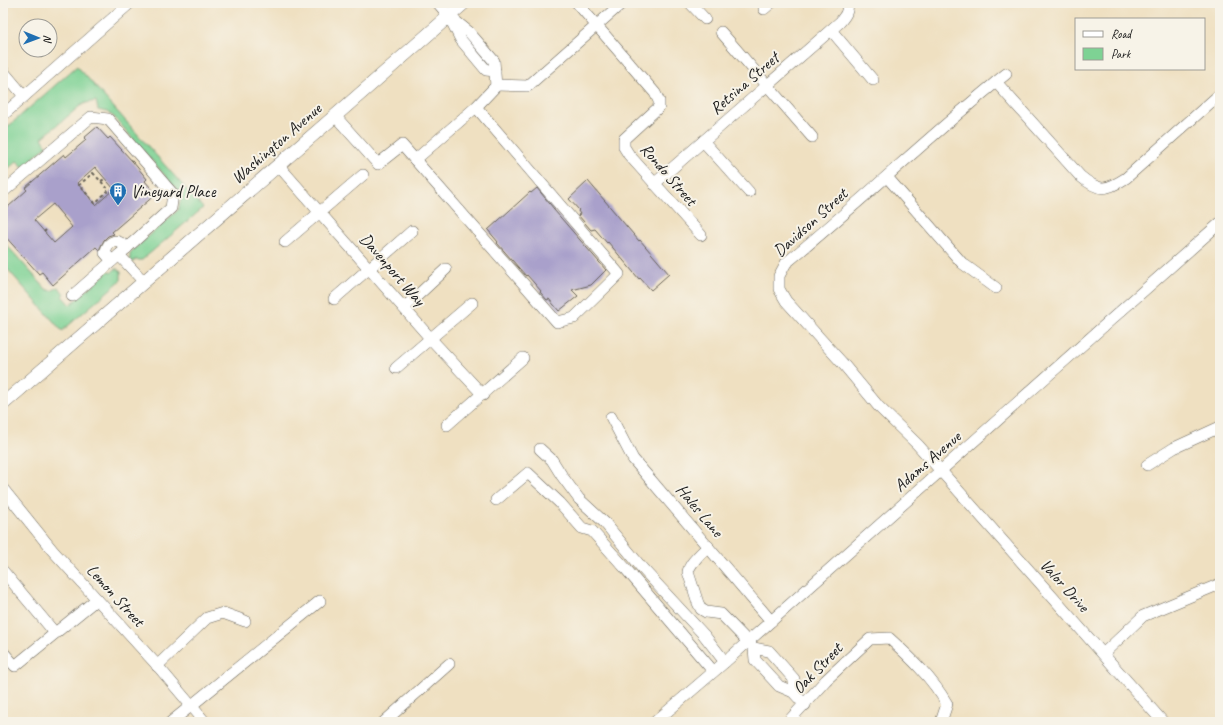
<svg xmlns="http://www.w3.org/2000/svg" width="1223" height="725" viewBox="0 0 1223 725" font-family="Caveat,sans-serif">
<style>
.green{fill:#7ed294;stroke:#4d7758}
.building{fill:#a9a0cb;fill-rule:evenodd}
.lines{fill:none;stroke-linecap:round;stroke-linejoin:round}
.minor-casing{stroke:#666156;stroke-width:12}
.major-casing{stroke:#666156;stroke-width:14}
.path{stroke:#666156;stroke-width:2;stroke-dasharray:3 3;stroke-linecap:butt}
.minor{stroke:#fff;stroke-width:11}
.major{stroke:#fff;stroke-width:13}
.labels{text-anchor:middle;stroke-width:4;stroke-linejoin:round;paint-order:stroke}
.street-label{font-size:17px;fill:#1c1c1c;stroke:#f7f3e8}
.poi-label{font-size:17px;fill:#1c1c1c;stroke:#f7f3e8;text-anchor:start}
</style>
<rect width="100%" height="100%" fill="#f7f3e8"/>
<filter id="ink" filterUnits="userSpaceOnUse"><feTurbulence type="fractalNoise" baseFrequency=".025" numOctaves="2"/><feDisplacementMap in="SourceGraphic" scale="8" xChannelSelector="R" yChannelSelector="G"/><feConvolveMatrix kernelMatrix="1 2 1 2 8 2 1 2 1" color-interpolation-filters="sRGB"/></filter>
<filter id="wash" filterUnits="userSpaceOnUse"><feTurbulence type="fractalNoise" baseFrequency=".012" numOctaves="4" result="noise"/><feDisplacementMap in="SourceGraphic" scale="16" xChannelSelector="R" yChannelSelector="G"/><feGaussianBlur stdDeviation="0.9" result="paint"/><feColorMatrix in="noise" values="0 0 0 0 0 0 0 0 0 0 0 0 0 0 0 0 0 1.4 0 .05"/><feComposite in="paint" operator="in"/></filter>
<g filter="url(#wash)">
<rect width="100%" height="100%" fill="#efe0c1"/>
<g class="green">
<polygon points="77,66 203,208 142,260 135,260 133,263 130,259 130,253 178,210 181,199 181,194 114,117 107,112 98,110 96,101 86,103 80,106 42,138 47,146 23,167 17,161 3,173 3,131"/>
<polygon points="3,241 46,289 51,291 59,287 64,294 62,296 70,305 109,271 111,273 115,269 118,269 121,272 121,280 62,331 3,264"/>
</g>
<g id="blocks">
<g class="building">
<path d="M97 127 108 139 110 137 133 162 147 179 145 181 156 194 112 232 114 234 108 236 104 240 99 250 96 247 53 285 42 272 39 274 3 234V202L8 207 27 190 25 188 64 154 66 157 86 140 84 138ZM95 167 114 189 96 205 77 183ZM53 204 72 227 54 243 34 220Z"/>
<polygon points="588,181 639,241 640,240 669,274 651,290 640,278 639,279 608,242 607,243 595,229 591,230 578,215 580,214 578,211 579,210 569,199"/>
<polygon points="537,188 554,209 554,210 606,270 591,285 572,290 578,296 559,311 549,299 547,300 540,292 541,291 527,275 526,276 497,243 498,242 488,230 530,192 531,193"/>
</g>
</g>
</g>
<g filter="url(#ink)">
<use href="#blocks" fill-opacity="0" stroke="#666156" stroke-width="1"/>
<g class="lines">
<g class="minor-casing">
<g id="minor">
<polyline points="577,3 655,93 659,101 659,107 624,139 624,147 629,155 701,235"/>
<polyline points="690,3 705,19"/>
<polyline points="764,9 771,3"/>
<polyline points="451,20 461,40 486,70 495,71"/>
<polyline points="831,30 873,80"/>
<polyline points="721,32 812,137"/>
<polyline points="3,71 24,96"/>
<path d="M1006 74C931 134 861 202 786 263L779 276V289L786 301 844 365 879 407 918 445 1163 722"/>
<path d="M996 82 1080 176C1099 192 1106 191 1126 178L1220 94"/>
<polyline points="496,85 528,86 622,3"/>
<polyline points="3,115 130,3"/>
<polyline points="335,116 378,164 402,145 557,322 574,318 619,274 476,107"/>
<polyline points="703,141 749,192"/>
<polyline points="415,160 476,107 496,86 494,61 469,32 449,16 438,3"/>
<polyline points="278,165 431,339 483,395"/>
<polyline points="887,177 962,263 996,288"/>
<path d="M654 184 840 22C845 16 849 11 847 3"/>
<polyline points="3,192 91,117 108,119 173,194 171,208 119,255 144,282"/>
<polyline points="285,242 363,175"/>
<path d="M112 261 105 253C109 239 117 238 127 248"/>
<polyline points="72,296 119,255"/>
<polyline points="334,299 412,231"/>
<polyline points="404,308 446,269"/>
<polyline points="396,368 472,303"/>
<polyline points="611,417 633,459 771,621"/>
<polyline points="447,425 523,358"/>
<polyline points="540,449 552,460 562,476 579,499 605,523 642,568 704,635 725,662"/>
<polyline points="1147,465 1174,448 1220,427"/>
<polyline points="3,489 53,551 156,664 205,722"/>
<polyline points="496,500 528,473 560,503 582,528 592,531 626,569 713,671"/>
<path d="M708 546C701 554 690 562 688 572L698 603 701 609 706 612 721 614 754 648 769 651 794 679 793 692"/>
<polyline points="3,571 55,633"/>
<polyline points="754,648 755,660 779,686 793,692 805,705"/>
<polyline points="3,652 15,666 97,599"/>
<polyline points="1104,653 1143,616 1220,584"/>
<polyline points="157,666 207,618 223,613 245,621"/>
<polyline points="171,722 320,601"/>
<polyline points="384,722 449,664"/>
<polyline points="655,722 725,662 1220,223"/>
<path d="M788 722 826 680 870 639 889 638C910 657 933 679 947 704L941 722"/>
</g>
</g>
<g class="major-casing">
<polyline id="major" points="3,404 335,116 464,3"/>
</g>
<g class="path">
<polygon points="93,173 109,190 95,203 79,185"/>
<polyline points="101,181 105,179"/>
<polyline points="44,232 46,230"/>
</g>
<use href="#minor" class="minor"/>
<use href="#major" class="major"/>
</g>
</g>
<defs>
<g id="building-pin" transform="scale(0.9)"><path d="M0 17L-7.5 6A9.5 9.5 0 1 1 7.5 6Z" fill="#1f6fb2" stroke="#f7f3e8"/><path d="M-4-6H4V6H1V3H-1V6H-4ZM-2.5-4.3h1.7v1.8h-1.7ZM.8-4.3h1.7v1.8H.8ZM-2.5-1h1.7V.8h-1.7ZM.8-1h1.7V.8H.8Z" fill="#fff"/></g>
</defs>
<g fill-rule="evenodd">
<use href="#building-pin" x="118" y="191"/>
</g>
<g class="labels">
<g class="street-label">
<text transform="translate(744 83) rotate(-41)" y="6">Retsina Street</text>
<text transform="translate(276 143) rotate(-41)" y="6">Washington Avenue</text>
<text transform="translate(669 174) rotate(49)" y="6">Rondo Street</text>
<text transform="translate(810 222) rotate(-42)" y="6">Davidson Street</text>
<text transform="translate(393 269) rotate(49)" y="6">Davenport Way</text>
<text transform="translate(927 461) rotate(-41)" y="6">Adams Avenue</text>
<text transform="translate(700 510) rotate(50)" y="6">Hales Lane</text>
<text transform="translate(1065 585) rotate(48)" y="6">Valor Drive</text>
<text transform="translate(116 595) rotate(48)" y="6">Lemon Street</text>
<text transform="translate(817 668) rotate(-46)" y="6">Oak Street</text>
</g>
<g class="poi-label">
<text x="131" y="197">Vineyard Place</text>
</g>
</g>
<rect width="1223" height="725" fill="none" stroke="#f7f3e8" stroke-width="16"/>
<rect x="1075" y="18" width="130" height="52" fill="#f7f3e8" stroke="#9f9d96"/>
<rect x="1083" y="31" width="20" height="6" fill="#ffffff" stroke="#9f9d96"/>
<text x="1111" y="38" font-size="12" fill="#1c1c1c">Road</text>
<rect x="1083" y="48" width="20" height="12" fill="#7ed294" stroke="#9f9d96"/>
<text x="1111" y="58" font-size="12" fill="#1c1c1c">Park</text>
<g transform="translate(38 38) rotate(91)"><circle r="19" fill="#f7f3e8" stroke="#9f9d96"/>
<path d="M0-3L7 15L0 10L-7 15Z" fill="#1f6fb2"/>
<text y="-6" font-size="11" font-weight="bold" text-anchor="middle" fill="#1c1c1c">N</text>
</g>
</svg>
